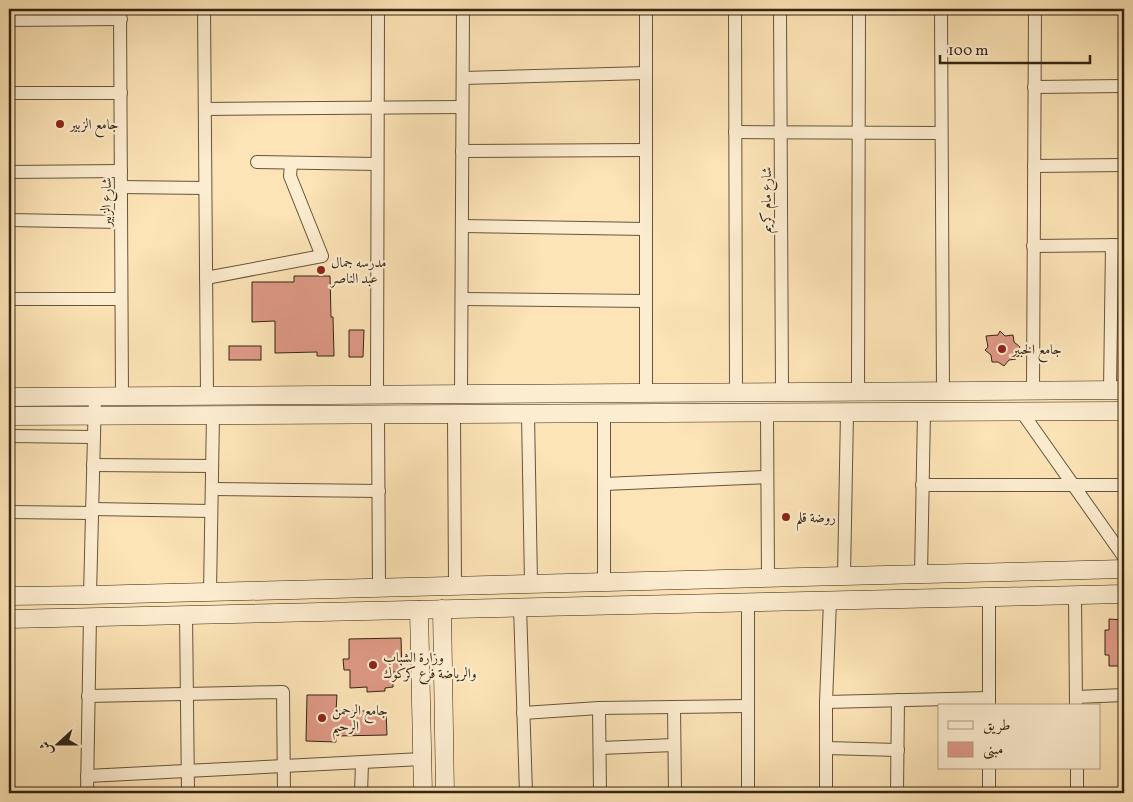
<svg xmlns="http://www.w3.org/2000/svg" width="1133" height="802" viewBox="0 0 1133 802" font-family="Vollkorn,Amiri,serif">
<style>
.building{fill:#df9986;stroke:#342513}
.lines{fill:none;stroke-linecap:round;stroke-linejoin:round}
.street-casing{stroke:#66553c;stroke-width:14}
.secondary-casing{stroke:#342513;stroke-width:19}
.street{stroke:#fdedd0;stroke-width:12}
.secondary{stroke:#fdedd0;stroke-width:18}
.poi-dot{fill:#8f2418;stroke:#fdedd0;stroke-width:2}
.labels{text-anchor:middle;stroke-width:4.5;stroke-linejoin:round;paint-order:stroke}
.poi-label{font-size:14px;fill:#342513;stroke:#fdedd0;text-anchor:start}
.street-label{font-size:14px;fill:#342513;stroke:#fdedd0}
</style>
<rect width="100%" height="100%" fill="#fce4b6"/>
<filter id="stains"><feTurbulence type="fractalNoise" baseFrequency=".004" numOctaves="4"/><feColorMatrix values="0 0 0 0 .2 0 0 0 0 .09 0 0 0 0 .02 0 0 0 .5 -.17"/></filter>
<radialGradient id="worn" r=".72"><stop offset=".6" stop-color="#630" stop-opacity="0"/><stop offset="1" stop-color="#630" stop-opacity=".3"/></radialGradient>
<g class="building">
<polygon points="294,276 330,276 331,317 333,317 334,356 317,356 317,352 275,353 275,321 252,322 252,282 294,282"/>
<polygon points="349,330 364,330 363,357 349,357"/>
<polygon points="1000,331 1005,336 1013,335 1014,342 1020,347 1015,353 1016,359 1009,360 1004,366 998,362 992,362 991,355 985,350 988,347 986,336 998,335"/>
<rect x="229" y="346" width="32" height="14"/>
<polygon points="1109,619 1124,620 1124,666 1109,666 1109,655 1105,655 1105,630 1109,630"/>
<polygon points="401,638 402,671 393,672 393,687 385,688 385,691 367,692 367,687 350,688 350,670 344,670 343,659 349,659 349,639"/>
<polygon points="307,695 337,695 336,711 386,711 387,735 336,736 336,742 306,741"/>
</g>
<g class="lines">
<g class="street-casing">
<g id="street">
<polyline points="120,9 122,396"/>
<polyline points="204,9 207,395"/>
<polyline points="735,9 736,392"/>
<polyline points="780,9 782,392"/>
<polyline points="941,9 943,391"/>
<polyline points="9,20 121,19"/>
<polyline points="463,78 646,73"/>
<polyline points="1034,87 1124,86"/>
<polyline points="9,93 121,93"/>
<polyline points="205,109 462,107"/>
<polyline points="735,132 941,133"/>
<polyline points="462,151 646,150"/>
<polyline points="257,162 377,164"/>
<polyline points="1034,166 1124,165"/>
<polyline points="9,172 121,171"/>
<polyline points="121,187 205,188"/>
<polyline points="9,220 121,222"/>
<polyline points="462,226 646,229"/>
<polyline points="1033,246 1124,245"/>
<polyline points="206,278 322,256 290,176 291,164"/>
<polyline points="9,299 121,299"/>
<polyline points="462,299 646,301"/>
<polyline points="1033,390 1035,9"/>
<polyline points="1110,390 1112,245"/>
<polyline points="858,391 859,9"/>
<polyline points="646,393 646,9"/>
<polyline points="377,394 378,9"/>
<polyline points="461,394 463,9"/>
<polyline points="1021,411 1124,557"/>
<polyline points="767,413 768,578"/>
<polyline points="454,414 455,585"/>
<polyline points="528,414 531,583"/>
<polyline points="378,415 379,587"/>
<polyline points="9,436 93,437"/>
<polyline points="93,465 212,466"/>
<polyline points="604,484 767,477"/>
<polyline points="922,485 1124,485"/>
<polyline points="212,489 379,491"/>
<polyline points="92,509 211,511"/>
<polyline points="9,512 92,513"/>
<polyline points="921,574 924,412"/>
<polyline points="844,576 847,413"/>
<polyline points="604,582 604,414"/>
<polyline points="210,592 213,415"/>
<polyline points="90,595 95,396"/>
<polyline points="1075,595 1076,706"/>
<polyline points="748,602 748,793"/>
<polyline points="520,607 526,793"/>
<polyline points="186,614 188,793"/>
<polyline points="88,696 283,692 284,793"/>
<polyline points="1076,697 1124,695"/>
<polyline points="826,702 989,698"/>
<polyline points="989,706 989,597"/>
<polyline points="674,707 675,793"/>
<polyline points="599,708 600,793"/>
<polyline points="523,713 599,708 748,706"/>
<polyline points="600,748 674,745"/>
<polyline points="827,748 898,750"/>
<polyline points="989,768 989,793"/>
<polyline points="87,776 422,759"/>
<polyline points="87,793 90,616"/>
<polyline points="361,793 362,763"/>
<polyline points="826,793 826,702 830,601"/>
<polyline points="897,793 898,700"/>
<polyline points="1077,793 1077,768"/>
</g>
</g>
<g class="secondary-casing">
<g id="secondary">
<polyline points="9,397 1124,390"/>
<polyline points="9,416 1124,411"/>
<polyline points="9,596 90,595 1124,569"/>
<polyline points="442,609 445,793"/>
<polyline points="419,610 423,793"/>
<polyline points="9,619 1124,594"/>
</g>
</g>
<use href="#street" class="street"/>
<use href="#secondary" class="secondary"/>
</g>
<g class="poi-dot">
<circle cx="60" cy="124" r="5"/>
<circle cx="321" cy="270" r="5"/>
<circle cx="1002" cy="349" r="5"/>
<circle cx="786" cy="517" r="5"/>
<circle cx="373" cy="665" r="5"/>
<circle cx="322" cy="718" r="5"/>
</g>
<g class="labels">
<g class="poi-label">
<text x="70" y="129">جامع الزبير</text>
<text x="331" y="267">مدرسه جمال<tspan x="331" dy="16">عبد الناصر</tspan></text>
<text x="1012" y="354">جامع الخبير</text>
<text x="796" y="522">روضة قلم</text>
<text x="383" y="662">وزارة الشباب<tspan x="383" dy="16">والرياضة فرع كركوك</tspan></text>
<text x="332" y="715">جامع الرحمن<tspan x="332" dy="16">الرحيم</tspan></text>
</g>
<g class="street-label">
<text transform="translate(766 200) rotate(-90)" y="5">شارع مام كريم</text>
<text transform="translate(106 202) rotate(-90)" y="5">شارع الزبير</text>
</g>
</g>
<rect width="1133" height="802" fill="none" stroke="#fce4b6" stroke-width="30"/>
<rect x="10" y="10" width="1113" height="782" fill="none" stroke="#342513" stroke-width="2.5"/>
<rect x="15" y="15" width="1103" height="772" fill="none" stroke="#342513"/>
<rect x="938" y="704" width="162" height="65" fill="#fdedd0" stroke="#ad9d84"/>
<rect x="948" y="721" width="25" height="8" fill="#fdedd0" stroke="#ad9d84"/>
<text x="983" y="730" font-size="15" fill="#342513">طريق</text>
<rect x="948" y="742" width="25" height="15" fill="#df9986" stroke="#ad9d84"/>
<text x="983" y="754" font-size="15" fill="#342513">مبنى</text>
<g transform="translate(58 744) rotate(249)" stroke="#fdedd0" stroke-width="4" paint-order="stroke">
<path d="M0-4L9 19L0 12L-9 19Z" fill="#342513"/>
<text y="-8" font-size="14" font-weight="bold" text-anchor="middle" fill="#342513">ش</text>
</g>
<path d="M940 55v8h150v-8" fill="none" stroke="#342513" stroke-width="2.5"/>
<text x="948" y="55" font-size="15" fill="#342513" stroke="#fdedd0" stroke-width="4" paint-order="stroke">100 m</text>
<rect width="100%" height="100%" filter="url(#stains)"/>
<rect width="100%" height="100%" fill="url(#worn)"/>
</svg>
